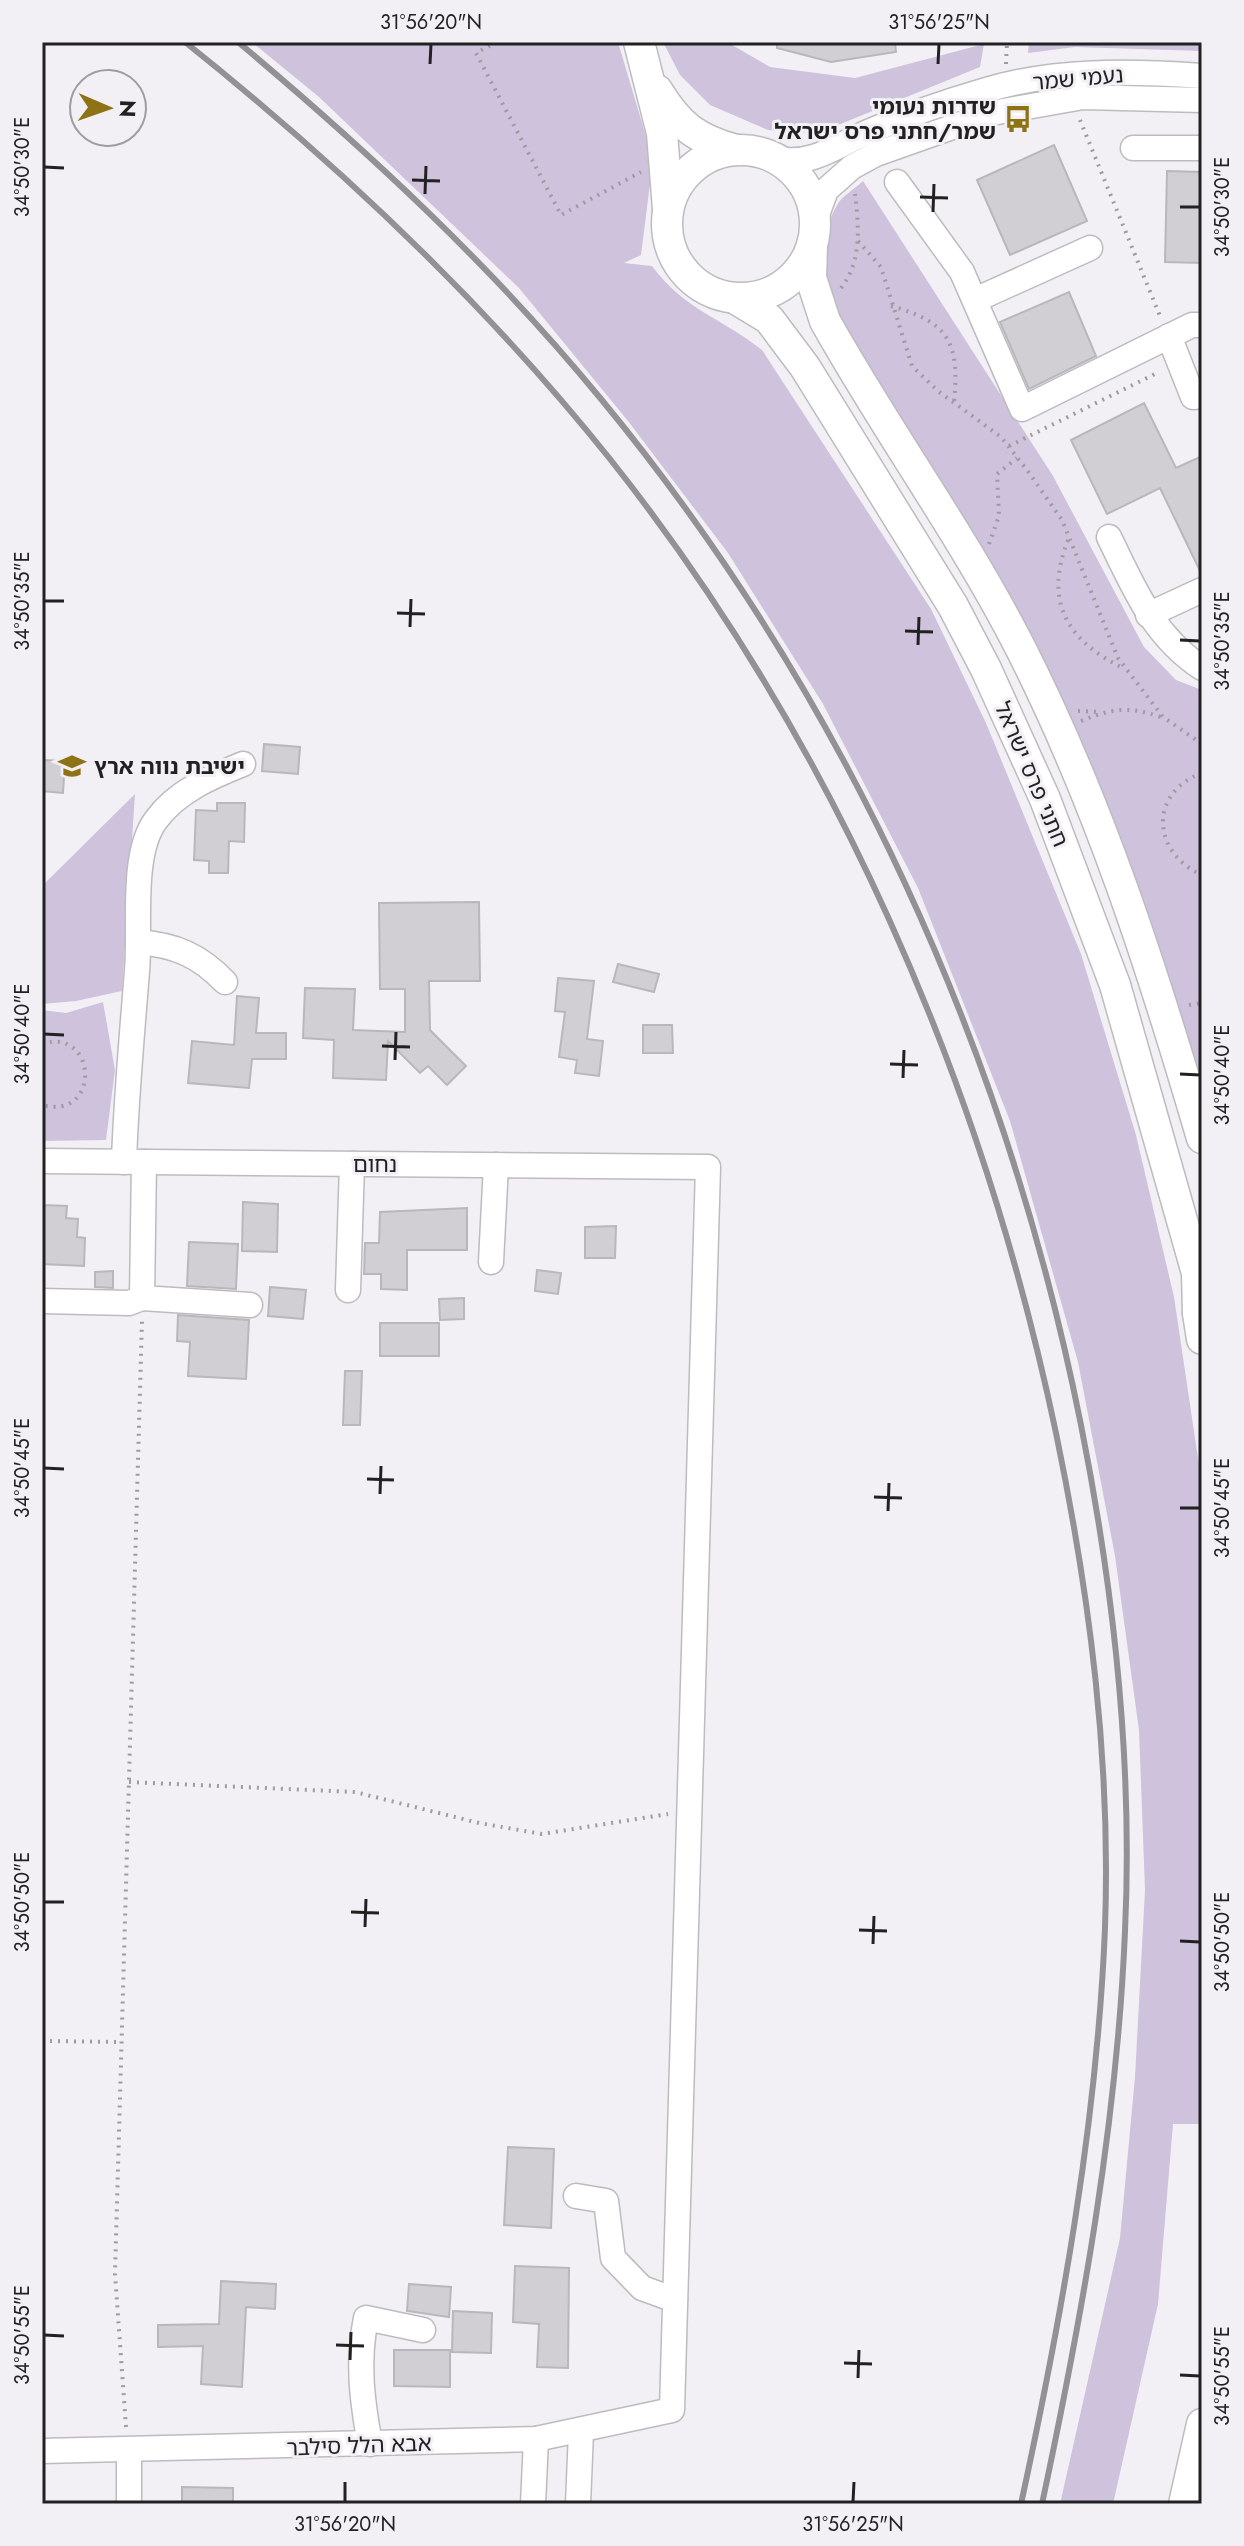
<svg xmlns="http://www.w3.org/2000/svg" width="1244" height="2546" viewBox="0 0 1244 2546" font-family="Jost,'Noto Sans Hebrew',sans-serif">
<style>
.green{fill:#cfc2dd}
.building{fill:#d2cfd4;stroke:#b9b7bb;stroke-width:2}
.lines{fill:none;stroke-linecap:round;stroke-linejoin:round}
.minor-casing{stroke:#bdbbbf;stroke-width:27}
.major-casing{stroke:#bdbbbf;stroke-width:33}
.path{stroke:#9d9b9f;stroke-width:4;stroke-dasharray:2 6;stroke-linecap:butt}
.minor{stroke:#fff;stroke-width:24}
.major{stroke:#fff;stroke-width:30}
.rail{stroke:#939195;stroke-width:6}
.ticks{fill:none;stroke:#212122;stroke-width:3}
.labels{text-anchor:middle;stroke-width:6;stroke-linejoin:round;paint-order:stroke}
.street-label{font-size:22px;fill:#212122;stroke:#f3f0f5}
.poi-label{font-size:22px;font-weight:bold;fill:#212122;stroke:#f3f0f5;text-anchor:end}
.neatline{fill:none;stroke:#212122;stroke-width:3}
.ticks-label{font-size:20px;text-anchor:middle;fill:#212122}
</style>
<rect width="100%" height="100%" fill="#f3f0f5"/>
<g class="green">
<path d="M252 42H618L653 160 641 255 624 263 652 266C687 312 719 316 762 350L931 609 986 723 1081 954 1136 1135 1174 1297 1202 1485V2124H1173L1158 2304 1113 2504H1060L1120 2238 1135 2077 1145 1890 1139 1730 1115 1556 1078 1362 1010 1121 918 888 823 704 728 553 628 421 519 288 319 97Z"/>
<polygon points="663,42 727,42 770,67 855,78 984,44 980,67 826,130 796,133 768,130 710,105 680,75"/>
<polygon points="1029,42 1202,42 1202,51 1075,47 1028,53"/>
<path d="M863 181 1053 476 1144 647 1176 680 1202 690V1082L1142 896 1083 752 974 534 835 313C826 279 817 234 839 202 845 194 856 188 863 181Z"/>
<polygon points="135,794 122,991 76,1001 42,1004 42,886"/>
<polygon points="103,1002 115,1070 106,1140 42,1141 42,1010 66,1013"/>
</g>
<g class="building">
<polygon points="777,42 895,42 896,52 831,62 777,48"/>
<polygon points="1054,145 1087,221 1010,255 977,180"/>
<polygon points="1167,171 1202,172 1202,263 1165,262"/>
<polygon points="1069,292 1096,356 1029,389 1000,322"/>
<polygon points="1144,403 1176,468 1202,456 1202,575 1160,488 1107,514 1071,440"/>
<polygon points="264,744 300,747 298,774 262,771"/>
<polygon points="42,760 65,761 63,793 42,791"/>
<polygon points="217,803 245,803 244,842 229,841 228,873 209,873 209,861 194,860 196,810 217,811"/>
<polygon points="479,902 480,981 429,981 430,1030 466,1066 447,1085 428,1066 420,1073 388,1041 386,1080 333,1078 334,1040 303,1038 305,988 355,989 353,1030 405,1032 405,989 380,989 379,903"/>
<polygon points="618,964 659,974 654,992 613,982"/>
<polygon points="558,978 594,981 587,1039 603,1041 599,1076 575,1073 577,1060 559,1057 565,1012 555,1011"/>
<polygon points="237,996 259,998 256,1033 286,1033 286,1059 252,1059 249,1088 188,1083 192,1041 234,1045"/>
<polygon points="643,1025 672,1025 673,1053 643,1053"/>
<polygon points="243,1202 278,1204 277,1252 242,1251"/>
<polygon points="42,1205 67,1206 66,1218 78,1219 77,1237 85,1238 84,1266 42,1264"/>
<polygon points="467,1208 467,1250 407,1250 407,1290 381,1289 381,1274 364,1274 365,1243 379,1243 380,1212"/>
<polygon points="616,1226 615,1258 585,1258 585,1227"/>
<polygon points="189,1242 238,1244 236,1289 187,1286"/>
<polygon points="537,1270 561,1273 558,1294 535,1291"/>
<polygon points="113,1271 113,1288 95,1287 95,1272"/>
<polygon points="270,1287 306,1290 303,1319 268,1316"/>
<polygon points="464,1298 464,1319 440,1320 439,1299"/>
<polygon points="178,1315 249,1320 246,1379 188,1376 190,1342 177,1341"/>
<rect x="380" y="1323" width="59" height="33"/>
<polygon points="345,1371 362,1371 360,1425 343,1425"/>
<polygon points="508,2147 554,2149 551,2228 504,2225"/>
<polygon points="515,2266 569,2268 568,2368 537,2367 539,2324 513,2322"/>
<polygon points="221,2281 276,2284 275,2309 246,2307 242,2387 201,2384 203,2346 158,2347 158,2325 219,2324"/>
<polygon points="409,2284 451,2287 449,2317 407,2311"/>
<polygon points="453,2311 492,2313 491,2353 452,2352"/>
<polygon points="394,2350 450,2350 450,2387 394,2386"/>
<polygon points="182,2487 233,2488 233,2504 182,2504"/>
</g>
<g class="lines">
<g class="minor-casing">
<g id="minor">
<polyline points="1133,148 1202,148"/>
<path d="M777 159C813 166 837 145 868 132 905 116 945 102 983 91 1053 69 1130 71 1202 76"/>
<polyline points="897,182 962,272 1022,409 1192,325 1202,325"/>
<polyline points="815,220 826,190 852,167 876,154 992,113 1083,97 1202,100"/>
<polyline points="975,300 1090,248"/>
<polyline points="1169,336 1193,397 1202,396"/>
<path d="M1109 537C1134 588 1153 636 1202 668"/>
<polyline points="1148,615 1202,590"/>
<path d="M138 942C175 945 199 955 225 982"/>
<polyline points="42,1161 708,1167 672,2410 536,2439 42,2451"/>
<path d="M124 1162C126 1098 132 1035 137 971 141 930 130 854 156 820 177 791 211 777 243 764"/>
<polyline points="144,1162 142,1298 250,1305"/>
<polyline points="491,1262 496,1165"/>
<polyline points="348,1290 352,1164"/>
<polyline points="42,1301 129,1303 142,1298"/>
<polyline points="576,2196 606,2201 613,2258 642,2288 675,2300"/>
<path d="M370 2444C362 2400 357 2362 366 2318L423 2330"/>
<polyline points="129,2504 129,2451"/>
<polyline points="533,2504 536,2439"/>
<polyline points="578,2504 581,2432"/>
</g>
</g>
<g class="major-casing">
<g id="major">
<polyline points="639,42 662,133 668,209"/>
<path d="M657 90C679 126 696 139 736 150"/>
<circle cx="741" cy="224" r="74"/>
<path d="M812 245 811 278 825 321C887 432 963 535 1021 649 1100 805 1153 971 1202 1138"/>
<polyline points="736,299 769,319 805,367 953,606 986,669 1045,799 1115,985 1197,1273 1198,1313"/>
<polyline points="1202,1300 1198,1313 1202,1339"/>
<polyline points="1184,2504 1202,2424"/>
</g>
</g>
<g class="path">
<polyline points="497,42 476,53 561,215 641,172"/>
<polyline points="1006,64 1007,42"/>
<polyline points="1080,120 1160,316"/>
<polyline points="858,241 881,267 912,366 938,391 1001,437 1027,470 1062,520 1118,658 1163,717 1202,744"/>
<path d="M841 288C862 261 859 227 855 194"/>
<path d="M891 306C949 322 960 343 954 402"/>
<polyline points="1009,446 1159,372"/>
<path d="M1068 540C1044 601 1066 640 1123 668"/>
<polyline points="989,544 999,516 997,474 1017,458"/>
<polyline points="1078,711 1101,712"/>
<path d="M1081 721C1113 708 1128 706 1161 717"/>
<path d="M1202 773C1148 793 1152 853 1202 875"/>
<polyline points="1189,1005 1202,1003"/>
<path d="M42 1044C97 1026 102 1121 42 1105"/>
<polyline points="129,1782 355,1792 479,1823 542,1834 668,1814"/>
<polyline points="42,2041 122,2042"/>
<polyline points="126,2427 115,2274 142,1320"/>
</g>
<use href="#minor" class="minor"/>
<use href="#major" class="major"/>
<g class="rail">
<path d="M185 42C339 165 486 304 610 459 834 741 982 1081 1056 1433 1090 1597 1111 1761 1105 1928 1097 2122 1062 2315 1021 2504"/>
<path d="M238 42C369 152 492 266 601 399 845 695 1006 1049 1081 1425 1114 1591 1133 1762 1125 1931 1117 2124 1082 2316 1042 2504"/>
</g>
</g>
<path class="ticks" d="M430 64 431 44M938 64 939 44M44 167 64 168M412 180 440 181M425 194 426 166M920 197 948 198M1180 207H1200M933 212 934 184M44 601H64M397 613 425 614M410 627 411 599M905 631 933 632M1180 640 1200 641M918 645 919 617M44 1034 64 1035M382 1046 410 1047M395 1060 396 1032M890 1064 918 1065M1180 1074 1200 1075M903 1078 904 1050M44 1468 64 1469M367 1479 394 1480M380 1494 381 1466M874 1497 902 1498M1180 1508H1200M888 1511 889 1483M44 1902H64M351 1912 379 1913M365 1927 366 1899M859 1930 887 1931M1180 1941 1200 1942M873 1944 874 1916M44 2335 64 2336M336 2345 364 2346M350 2360 351 2332M844 2363 872 2364M1180 2375 1200 2376M858 2378 859 2350M345 2502V2482M853 2502 854 2482"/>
<defs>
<g id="bus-bare" transform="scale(2.16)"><path d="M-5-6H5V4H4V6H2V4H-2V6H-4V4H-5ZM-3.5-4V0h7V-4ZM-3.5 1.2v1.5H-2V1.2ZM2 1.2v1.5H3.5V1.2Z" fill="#8e7216" stroke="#f3f0f5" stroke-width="2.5" paint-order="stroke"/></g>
<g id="school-bare" transform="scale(2.16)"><path d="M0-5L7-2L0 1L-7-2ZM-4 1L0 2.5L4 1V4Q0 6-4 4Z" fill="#8e7216" stroke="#f3f0f5" stroke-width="2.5" paint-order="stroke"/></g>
</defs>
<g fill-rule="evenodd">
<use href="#bus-bare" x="1018" y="119"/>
<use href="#school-bare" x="72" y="766"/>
</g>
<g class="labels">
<g class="street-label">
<text transform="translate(1078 78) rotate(-5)" y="8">נעמי שמר</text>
<text transform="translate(1032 774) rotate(67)" y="8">חתני פרס ישראל</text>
<text x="375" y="1172">נחום</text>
<text transform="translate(359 2445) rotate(-2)" y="8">אבא הלל סילבר</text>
</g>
<g class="poi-label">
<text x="996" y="114">שדרות נעומי<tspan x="996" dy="25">שמר/חתני פרס ישראל</tspan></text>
<text x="94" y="774" text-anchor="start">ישיבת נווה ארץ</text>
</g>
</g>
<rect width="1244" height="2546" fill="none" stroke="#f3f0f5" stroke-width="88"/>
<g transform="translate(108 108) rotate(92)"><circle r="38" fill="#f3f0f5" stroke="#9f9da1" stroke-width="2"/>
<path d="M0-6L14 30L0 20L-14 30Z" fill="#8e7216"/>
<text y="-12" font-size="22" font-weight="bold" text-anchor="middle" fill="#212122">N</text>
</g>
<rect x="44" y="44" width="1156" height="2458" class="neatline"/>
<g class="ticks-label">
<text x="431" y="29">31°56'20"N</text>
<text x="939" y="29">31°56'25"N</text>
<text transform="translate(22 167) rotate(-90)" y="7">34°50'30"E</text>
<text transform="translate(1222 207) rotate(-90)" y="7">34°50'30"E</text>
<text transform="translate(22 601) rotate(-90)" y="7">34°50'35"E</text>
<text transform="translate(1222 641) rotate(-90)" y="7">34°50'35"E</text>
<text transform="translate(22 1034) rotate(-90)" y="7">34°50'40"E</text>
<text transform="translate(1222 1075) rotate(-90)" y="7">34°50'40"E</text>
<text transform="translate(22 1468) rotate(-90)" y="7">34°50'45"E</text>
<text transform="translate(1222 1508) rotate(-90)" y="7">34°50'45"E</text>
<text transform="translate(22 1902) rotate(-90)" y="7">34°50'50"E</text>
<text transform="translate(1222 1942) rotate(-90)" y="7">34°50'50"E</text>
<text transform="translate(22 2335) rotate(-90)" y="7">34°50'55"E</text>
<text transform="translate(1222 2376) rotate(-90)" y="7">34°50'55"E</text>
<text x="345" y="2531">31°56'20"N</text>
<text x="853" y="2531">31°56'25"N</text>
</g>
</svg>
